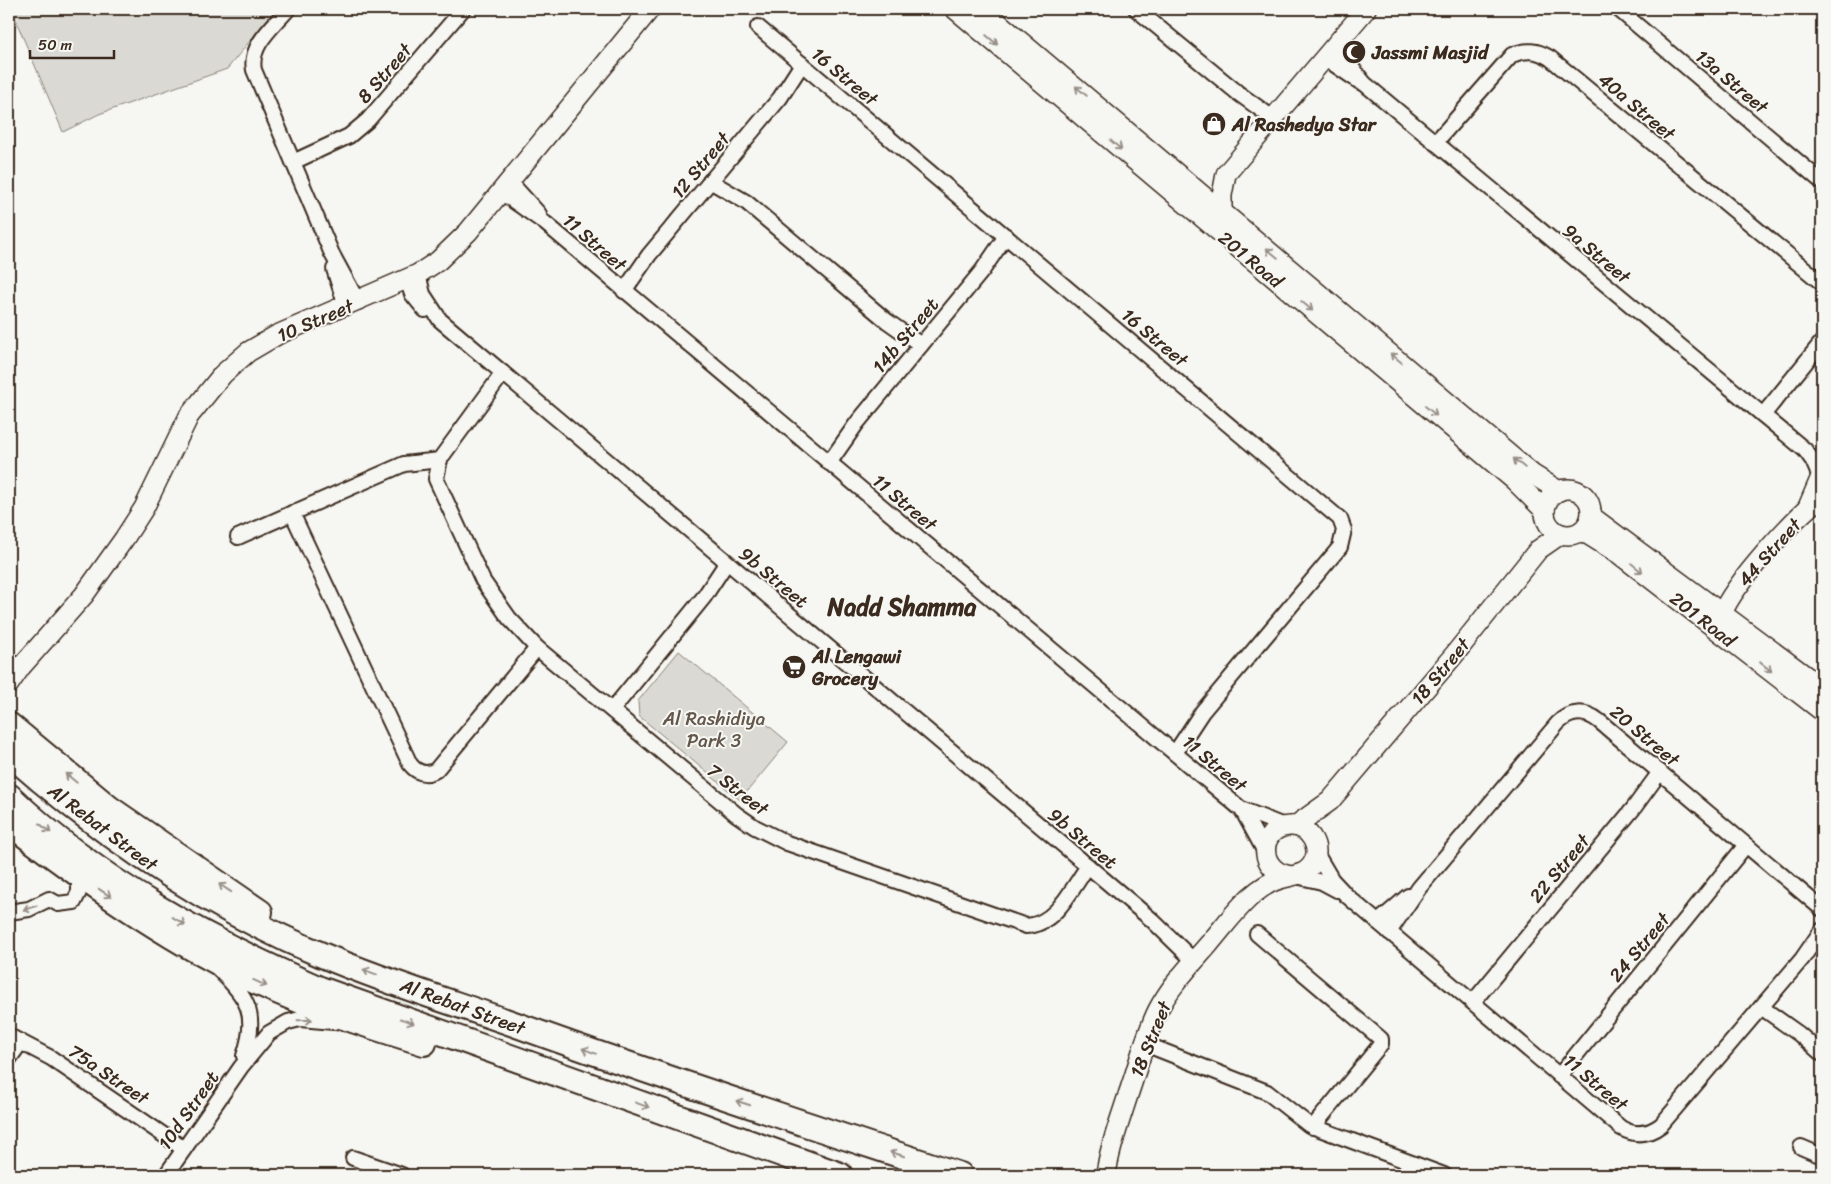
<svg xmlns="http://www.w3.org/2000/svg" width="1831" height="1184" viewBox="0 0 1831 1184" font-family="Sriracha,sans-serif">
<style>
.green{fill:#dad9d3;stroke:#8a8278}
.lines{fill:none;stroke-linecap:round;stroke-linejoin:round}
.street-casing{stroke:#3b2a1e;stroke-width:18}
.secondary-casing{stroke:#3b2a1e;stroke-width:22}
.highway-casing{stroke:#3b2a1e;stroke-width:28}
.street{stroke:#f6f6f2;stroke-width:14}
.secondary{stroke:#f6f6f2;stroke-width:19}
.highway{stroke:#f6f6f2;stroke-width:24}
.oneway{stroke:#989088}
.labels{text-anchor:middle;stroke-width:4;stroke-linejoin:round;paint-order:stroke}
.poi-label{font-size:19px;font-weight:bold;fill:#3b2a1e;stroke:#f6f6f2;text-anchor:start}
.street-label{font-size:19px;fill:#3b2a1e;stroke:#f6f6f2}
.park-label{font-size:19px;fill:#63564b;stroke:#f6f6f2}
.district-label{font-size:24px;font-weight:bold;fill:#3b2a1e;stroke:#f6f6f2}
</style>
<rect width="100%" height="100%" fill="#f6f6f2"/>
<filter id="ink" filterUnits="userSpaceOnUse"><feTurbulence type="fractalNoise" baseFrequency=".02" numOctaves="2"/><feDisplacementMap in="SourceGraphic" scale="10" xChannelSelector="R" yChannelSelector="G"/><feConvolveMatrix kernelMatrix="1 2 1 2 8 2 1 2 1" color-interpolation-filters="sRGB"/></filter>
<g filter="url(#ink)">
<g class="green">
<polygon points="11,9 276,9 227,69 99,114 63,132"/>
<polygon points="679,651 788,742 740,800 639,716 638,701"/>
</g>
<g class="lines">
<g class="street-casing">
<g id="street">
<path d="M288 9C274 26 249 45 254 70L332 254 358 302"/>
<polyline points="1136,9 1238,93 1274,119"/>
<polyline points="1618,9 1822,182"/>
<polyline points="758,27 1340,519 1344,530 1340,547 1202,712 1175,753"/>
<polyline points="1332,50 1353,69 1365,84 1805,450 1813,461 1819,475"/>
<polyline points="1325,58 1360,82"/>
<path d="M1435 143 1512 55C1526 49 1537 50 1550 58L1822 283"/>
<polyline points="293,162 349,136 368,120 463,9"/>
<polyline points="710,181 746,202 887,321 921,345"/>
<polyline points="510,182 539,214"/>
<polyline points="501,192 545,223 1241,809 1284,826"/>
<polyline points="334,269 346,306"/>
<polyline points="418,274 423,294 440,320 1152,920 1194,961"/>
<polyline points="407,280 412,294 425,310"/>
<polyline points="624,291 649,255 780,98 802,64"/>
<path d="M503 373 440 459 436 479 483 581 509 618 537 648 736 814 755 827 787 843 1026 926C1056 925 1072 888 1088 866"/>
<polyline points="1763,415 1822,342"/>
<polyline points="829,463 857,423 982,271 1006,236"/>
<path d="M292 513 410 764C417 773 426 776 436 770L537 648"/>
<polyline points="238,537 404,464 440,460"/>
<polyline points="612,710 704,597 727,562"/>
<polyline points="1242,810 1265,852"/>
<path d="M1316 853 1332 880 1347 896 1621 1128C1635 1136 1648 1135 1661 1125L1802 959 1822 930"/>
<polyline points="1296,876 1322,882 1337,890"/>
<polyline points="9,912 29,909 49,899 58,904 74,902 79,892 79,876"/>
<polyline points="1378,922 1408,896"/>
<path d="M1389 932 1419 888 1558 723C1570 711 1585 710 1599 721L1822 909"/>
<polyline points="1257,934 1381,1039 1381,1044 1313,1127"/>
<path d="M219 970C249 999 258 1015 244 1056"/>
<polyline points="1473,1002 1633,809 1660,772"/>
<polyline points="1761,1007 1799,1034 1822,1054"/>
<polyline points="9,1036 51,1058 184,1149"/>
<polyline points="1145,1044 1267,1092 1309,1125 1444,1175"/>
<polyline points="9,1059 21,1042"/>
<polyline points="1559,1076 1746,845"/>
<polyline points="1801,1147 1822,1156"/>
<polyline points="353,1158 402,1175"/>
<polyline points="166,1175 241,1067 269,1033 288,1022 300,1019 334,1022"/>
</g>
</g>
<g class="secondary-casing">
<g id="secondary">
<polyline points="955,9 1514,480 1545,511"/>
<polyline points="982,9 1532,474 1559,491"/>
<polyline points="1222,210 1222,195 1226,174 1366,9"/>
<circle cx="1568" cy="512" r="23"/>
<polyline points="1808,507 1820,479"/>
<polyline points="1591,516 1822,688"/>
<polyline points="1582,531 1619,554 1822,711"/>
<path d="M1722 614C1733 585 1796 515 1822 497"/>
<polyline points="9,684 20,668 84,595 124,539 144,508 189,416 223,374 248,352 277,335 418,274 438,261 468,232 650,9"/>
<polyline points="1295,826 1330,801 1454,655 1538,550 1561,534"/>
<path d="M1106 1175C1109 1148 1120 1121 1128 1095 1138 1067 1145 1036 1158 1010 1171 985 1191 965 1209 944 1222 929 1234 912 1249 898 1258 890 1268 882 1280 879 1292 875 1303 876 1311 866 1324 850 1310 825 1290 826 1257 827 1257 873 1292 876"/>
</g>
</g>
<g class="highway-casing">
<g id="highway">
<polyline points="9,725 109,808 260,912"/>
<path d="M9 753C103 836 206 907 322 955 388 983 458 1004 525 1028 669 1080 815 1127 960 1175"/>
<path d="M9 796C97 881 208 941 320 989L840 1175"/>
<path d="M9 823C84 880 161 935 246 977 303 1005 363 1024 424 1043"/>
</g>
</g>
<use href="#street" class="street"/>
<use href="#secondary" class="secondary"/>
<use href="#highway" class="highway"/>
</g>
<defs><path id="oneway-shaft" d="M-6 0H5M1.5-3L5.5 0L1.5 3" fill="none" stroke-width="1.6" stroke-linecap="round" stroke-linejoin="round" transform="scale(1.25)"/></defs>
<g class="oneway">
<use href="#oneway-shaft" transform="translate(992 40) rotate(40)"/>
<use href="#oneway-shaft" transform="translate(1081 91) rotate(-140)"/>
<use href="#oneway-shaft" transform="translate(1116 145) rotate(40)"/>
<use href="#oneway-shaft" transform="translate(1272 253) rotate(-140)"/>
<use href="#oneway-shaft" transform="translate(1307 306) rotate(40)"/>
<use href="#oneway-shaft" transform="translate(1396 358) rotate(-140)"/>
<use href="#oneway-shaft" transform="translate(1431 411) rotate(40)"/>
<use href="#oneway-shaft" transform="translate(1519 463) rotate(-140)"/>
<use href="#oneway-shaft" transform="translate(1637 568) rotate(39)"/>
<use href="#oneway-shaft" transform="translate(1766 667) rotate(38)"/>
<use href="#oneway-shaft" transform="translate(71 778) rotate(-141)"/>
<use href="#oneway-shaft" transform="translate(45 828) rotate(38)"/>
<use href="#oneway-shaft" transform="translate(225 888) rotate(-146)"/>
<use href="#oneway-shaft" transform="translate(105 893) rotate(33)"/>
<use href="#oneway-shaft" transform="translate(30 908) rotate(161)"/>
<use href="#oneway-shaft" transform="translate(179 921) rotate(30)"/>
<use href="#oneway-shaft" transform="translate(370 972) rotate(-160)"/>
<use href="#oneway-shaft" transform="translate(260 983) rotate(24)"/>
<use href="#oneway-shaft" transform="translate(305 1020) rotate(-2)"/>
<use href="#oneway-shaft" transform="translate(407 1021) rotate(20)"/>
<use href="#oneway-shaft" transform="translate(589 1051) rotate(-160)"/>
<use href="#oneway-shaft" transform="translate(743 1103) rotate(-162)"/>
<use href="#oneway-shaft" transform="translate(642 1105) rotate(20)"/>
<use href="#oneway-shaft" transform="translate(897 1154) rotate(-162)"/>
</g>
</g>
<defs>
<g id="mosque-disc" transform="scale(1.25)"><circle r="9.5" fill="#3b2a1e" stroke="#f6f6f2"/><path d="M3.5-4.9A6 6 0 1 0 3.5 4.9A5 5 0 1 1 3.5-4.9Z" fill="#fff"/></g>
<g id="shop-disc" transform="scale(1.25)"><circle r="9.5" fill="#3b2a1e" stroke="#f6f6f2"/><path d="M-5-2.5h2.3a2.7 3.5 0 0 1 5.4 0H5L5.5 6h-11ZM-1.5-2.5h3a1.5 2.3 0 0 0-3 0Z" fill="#fff"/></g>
<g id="supermarket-disc" transform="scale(1.25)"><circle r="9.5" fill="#3b2a1e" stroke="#f6f6f2"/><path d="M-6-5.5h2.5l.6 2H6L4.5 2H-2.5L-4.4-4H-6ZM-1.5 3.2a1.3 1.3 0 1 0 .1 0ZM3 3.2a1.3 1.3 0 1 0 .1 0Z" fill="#fff"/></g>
</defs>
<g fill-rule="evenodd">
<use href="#mosque-disc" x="1354" y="52"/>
<use href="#shop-disc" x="1214" y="124"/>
<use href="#supermarket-disc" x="794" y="667"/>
</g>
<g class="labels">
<g class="poi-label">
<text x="1372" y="59">Jassmi Masjid</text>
<text x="1232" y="131">Al Rashedya Star</text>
<text x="812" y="663">Al Lengawi<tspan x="812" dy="22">Grocery</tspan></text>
</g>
<g class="street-label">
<text transform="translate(384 73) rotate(-49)" y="7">8 Street</text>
<text transform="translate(845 76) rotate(40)" y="7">16 Street</text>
<text transform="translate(1732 81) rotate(40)" y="7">13a Street</text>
<text transform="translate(1637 106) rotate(40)" y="7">40a Street</text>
<text transform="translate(700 165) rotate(-50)" y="7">12 Street</text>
<text transform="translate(595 242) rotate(41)" y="7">11 Street</text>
<text transform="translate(1597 253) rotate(40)" y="7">9a Street</text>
<text transform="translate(1251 259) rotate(40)" y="7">201 Road</text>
<text transform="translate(315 320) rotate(-23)" y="7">10 Street</text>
<text transform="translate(905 335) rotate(-50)" y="7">14b Street</text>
<text transform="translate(1155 337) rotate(40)" y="7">16 Street</text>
<text transform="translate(905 502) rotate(40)" y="7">11 Street</text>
<text transform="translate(1769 552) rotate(-48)" y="7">44 Street</text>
<text transform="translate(774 577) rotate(40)" y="7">9b Street</text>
<text transform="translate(1703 619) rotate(38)" y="7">201 Road</text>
<text transform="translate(1440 671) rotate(-50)" y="7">18 Street</text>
<text transform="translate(1645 735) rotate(40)" y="7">20 Street</text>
<text transform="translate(1215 763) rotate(40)" y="7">11 Street</text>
<text transform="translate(738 789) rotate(38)" y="7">7 Street</text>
<text transform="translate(103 827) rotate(37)" y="7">Al Rebat Street</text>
<text transform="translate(1083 838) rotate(40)" y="7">9b Street</text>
<text transform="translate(1559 868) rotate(-50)" y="7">22 Street</text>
<text transform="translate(1639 947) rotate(-50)" y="7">24 Street</text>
<text transform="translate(463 1006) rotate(20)" y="7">Al Rebat Street</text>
<text transform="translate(1150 1039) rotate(-68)" y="7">18 Street</text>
<text transform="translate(109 1074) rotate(34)" y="7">75a Street</text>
<text transform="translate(1596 1082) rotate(40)" y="7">11 Street</text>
<text transform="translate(188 1110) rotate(-55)" y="7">10d Street</text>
</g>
<g class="park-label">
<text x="714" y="725">Al Rashidiya<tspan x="714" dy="22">Park 3</tspan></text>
</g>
<g class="district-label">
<text x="902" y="615">Nadd Shamma</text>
</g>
</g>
<rect width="1831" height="1184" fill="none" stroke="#f6f6f2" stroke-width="30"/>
<rect x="15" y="15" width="1801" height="1154" fill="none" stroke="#3b2a1e" stroke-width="2" filter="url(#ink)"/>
<path d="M30 50v8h84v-8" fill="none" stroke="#3b2a1e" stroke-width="2.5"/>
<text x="38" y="50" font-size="15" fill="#3b2a1e" stroke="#f6f6f2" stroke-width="4" paint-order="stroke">50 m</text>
</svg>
